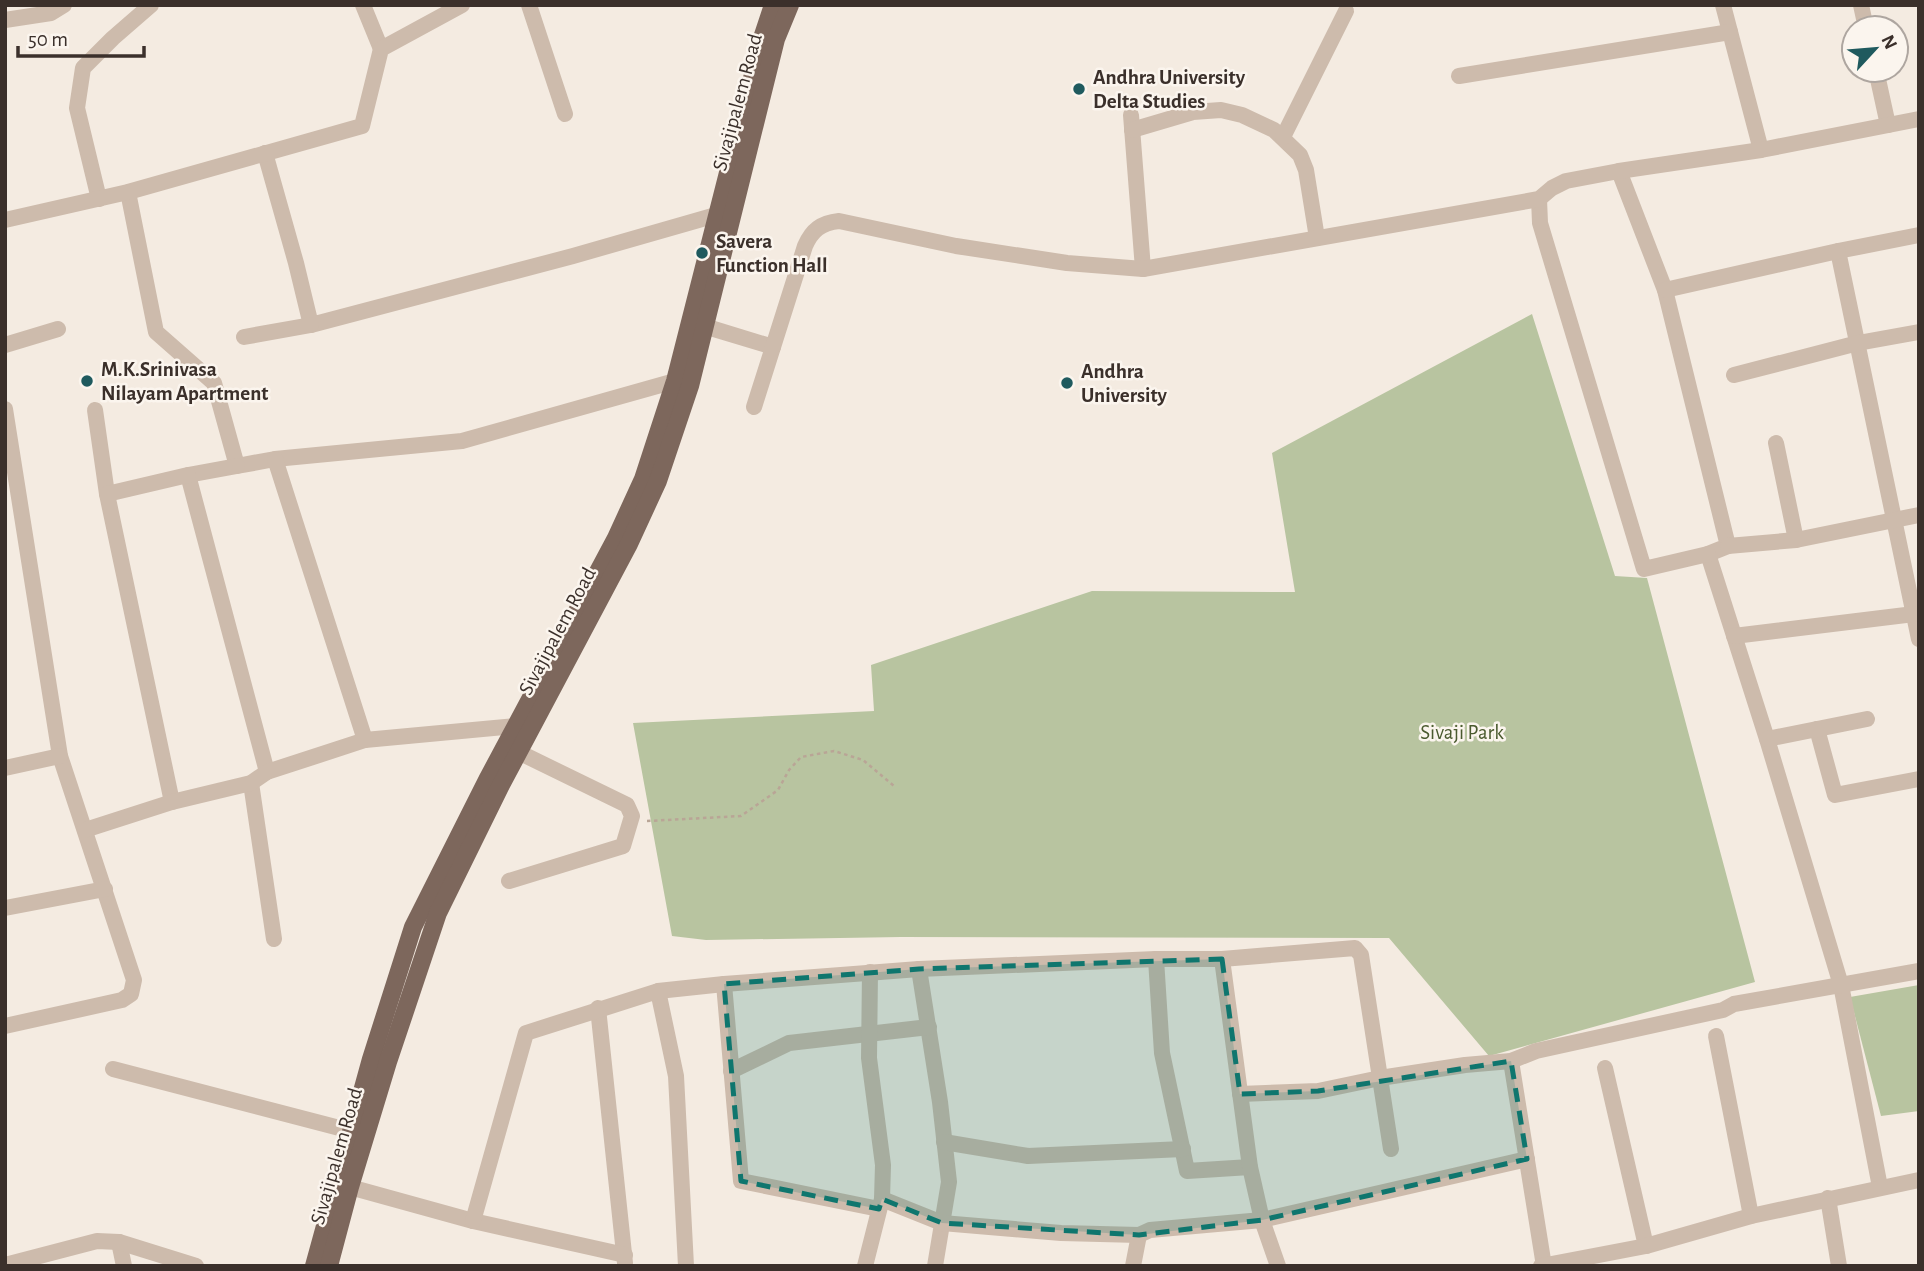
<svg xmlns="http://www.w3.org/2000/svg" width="1924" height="1271" viewBox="0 0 1924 1271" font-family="'Alegreya Sans',sans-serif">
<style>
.green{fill:#b8c4a0}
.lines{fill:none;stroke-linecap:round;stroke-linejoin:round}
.path{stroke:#b9a596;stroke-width:2.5;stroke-dasharray:3.5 3.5;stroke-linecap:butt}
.minor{stroke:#cdbbac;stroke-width:16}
.major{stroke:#7d675c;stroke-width:18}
.marked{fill:#0f766e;fill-opacity:0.2;stroke:#0f766e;stroke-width:5;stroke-dasharray:14 9;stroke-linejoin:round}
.poi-dot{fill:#1f5a5e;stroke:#fbf5ee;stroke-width:2.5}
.labels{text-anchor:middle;stroke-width:5;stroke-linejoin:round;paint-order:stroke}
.poi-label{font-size:21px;font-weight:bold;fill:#3b302b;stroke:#fbf5ee;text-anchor:start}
.street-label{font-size:21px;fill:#3b302b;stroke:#fbf5ee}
.park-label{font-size:21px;fill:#4a5a2e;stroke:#fbf5ee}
</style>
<rect width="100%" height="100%" fill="#f4ebe1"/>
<g class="green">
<polygon points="1532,314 1615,576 1647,578 1755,982 1489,1056 1389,938 901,937 706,940 672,936 633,723 874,711 871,665 1092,591 1295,592 1272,453"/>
<polygon points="1919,985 1919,1111 1881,1116 1850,997"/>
</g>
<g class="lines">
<polyline class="path" points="647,821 741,816 778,790 789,770 801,757 834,751 863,760 894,786"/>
<g class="minor">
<polyline points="363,5 381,49"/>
<polyline points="529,5 565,114"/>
<polyline points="1723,5 1761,150"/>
<polyline points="1861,5 1866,28"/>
<polyline points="5,20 51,13 64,5"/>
<polyline points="1876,70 1888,125"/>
<polyline points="1459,76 1730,32"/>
<polyline points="1131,115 1143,269"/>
<polyline points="1132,130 1193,112 1221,110 1242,115 1274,130 1300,155 1306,170 1317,238"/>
<polyline points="1283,137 1346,11"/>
<polyline points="265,153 296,263 311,325 573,256 716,215"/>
<polyline points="1619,171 1665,290 1728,546 1708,554 1767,739 1841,985 1880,1187"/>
<polyline points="128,192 156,332 214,383 237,466 275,459 462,441 675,381"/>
<polyline points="99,199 77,108 83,68 113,38 151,5"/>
<polyline points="1539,199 1540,223 1644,569 1708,554"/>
<polyline points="5,220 128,192 362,126 381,49 462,5"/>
<polyline points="1919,235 1838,251 1919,639"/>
<polyline points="1665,290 1838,251"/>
<polyline points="704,326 773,347"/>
<polyline points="244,337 311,325"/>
<polyline points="5,345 58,329"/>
<polyline points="1734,375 1858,343 1919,332"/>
<path d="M754 407 805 246C812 230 821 223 839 221L956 246 1067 263 1143 269 1539 199 1552 188 1566 181 1619 171 1761 150 1919 119"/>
<polyline points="5,409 60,756 134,980 131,994 122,1000 5,1026"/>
<polyline points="95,410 107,494"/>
<polyline points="1776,443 1796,540"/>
<polyline points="237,466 188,475 267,772"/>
<polyline points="1728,546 1796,540 1919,515"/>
<polyline points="1734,636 1914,614"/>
<polyline points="1817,729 1835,795 1919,779"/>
<polyline points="1767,739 1867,719"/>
<polyline points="365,740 516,726 526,730"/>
<polyline points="508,747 627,805 632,816 623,846 509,881"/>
<polyline points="5,768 60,756"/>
<polyline points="251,783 274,939"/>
<polyline points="172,802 107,494 188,475"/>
<polyline points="85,830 172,802 251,783 267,772 365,740 275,459"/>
<polyline points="5,908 105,889"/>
<polyline points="1156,959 1162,1053 1187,1171 1250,1167"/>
<polyline points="1222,959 1355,948 1361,955 1391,1149"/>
<polyline points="919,969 940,1102 949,1182 935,1266"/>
<polyline points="724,984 741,1181 879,1209"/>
<polyline points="658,991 676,1076 686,1266"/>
<polyline points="598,1008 625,1263"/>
<polyline points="1716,1036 1751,1216"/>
<polyline points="1511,1061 1544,1266"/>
<polyline points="1605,1068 1646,1246"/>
<polyline points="113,1069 351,1131"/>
<polyline points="731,1071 789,1043 929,1027"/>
<polyline points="1240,1094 1318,1091 1380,1078 1465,1065 1511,1061 1536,1051 1723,1010 1734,1004 1919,971"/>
<polyline points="944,1142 1028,1156 1183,1149"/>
<polyline points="339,1184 473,1221 625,1255"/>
<polyline points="1828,1198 1839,1266"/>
<polyline points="882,1199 942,1223 1061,1233 1139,1235"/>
<polyline points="473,1221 526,1033 658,991 724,984 919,969 1156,959 1222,959 1250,1167 1262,1220 1278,1266"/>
<polyline points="119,1242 124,1266"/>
<polyline points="5,1265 97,1241 119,1242 196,1266"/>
<polyline points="865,1266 882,1199 883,1165 869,1058 870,972"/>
<polyline points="1133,1266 1139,1235 1150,1230 1262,1220 1527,1159"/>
<polyline points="1541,1266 1646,1246 1751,1216 1919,1180"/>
</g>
<g class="major">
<polyline points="314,1266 371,1059 413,927 487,780 616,538 643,479 675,381 763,35 773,5"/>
<polyline points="329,1266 350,1187 388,1062 438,913 500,787 629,544 658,481 690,386 776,39 790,5"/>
</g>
</g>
<path class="marked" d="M1222 959 1240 1094 1318 1091 1511 1061 1527 1159 1262 1220 1139 1235 942 1223 882 1199 879 1209 741 1181 724 984 919 969Z"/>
<g class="poi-dot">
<circle cx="1079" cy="89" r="7"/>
<circle cx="702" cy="253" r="7"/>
<circle cx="87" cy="381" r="7"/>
<circle cx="1067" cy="383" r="7"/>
</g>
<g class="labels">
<g class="poi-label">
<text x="1093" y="84">Andhra University<tspan x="1093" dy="24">Delta Studies</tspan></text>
<text x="716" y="248">Savera<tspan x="716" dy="24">Function Hall</tspan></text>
<text x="101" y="376">M.K.Srinivasa<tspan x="101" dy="24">Nilayam Apartment</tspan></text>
<text x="1081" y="378">Andhra<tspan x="1081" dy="24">University</tspan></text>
</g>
<g class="street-label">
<text transform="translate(737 102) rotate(-75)" y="7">Sivajipalem Road</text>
<text transform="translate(557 631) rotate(-62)" y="7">Sivajipalem Road</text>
<text transform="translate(336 1156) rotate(-74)" y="7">Sivajipalem Road</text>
</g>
<g class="park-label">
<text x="1462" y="739">Sivaji Park</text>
</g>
</g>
<rect width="1924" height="1271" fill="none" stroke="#3b302b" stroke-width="14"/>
<g transform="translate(1875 49) rotate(64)"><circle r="33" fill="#fbf5ee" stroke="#aea6a0" stroke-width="2"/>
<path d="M0-5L12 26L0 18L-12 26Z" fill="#1f5a5e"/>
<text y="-10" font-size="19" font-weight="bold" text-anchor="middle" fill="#3b302b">N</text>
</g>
<path d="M18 46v10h126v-10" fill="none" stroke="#3b302b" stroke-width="3.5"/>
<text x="28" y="46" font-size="21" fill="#3b302b" stroke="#fbf5ee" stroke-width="5" paint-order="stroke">50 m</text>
</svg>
